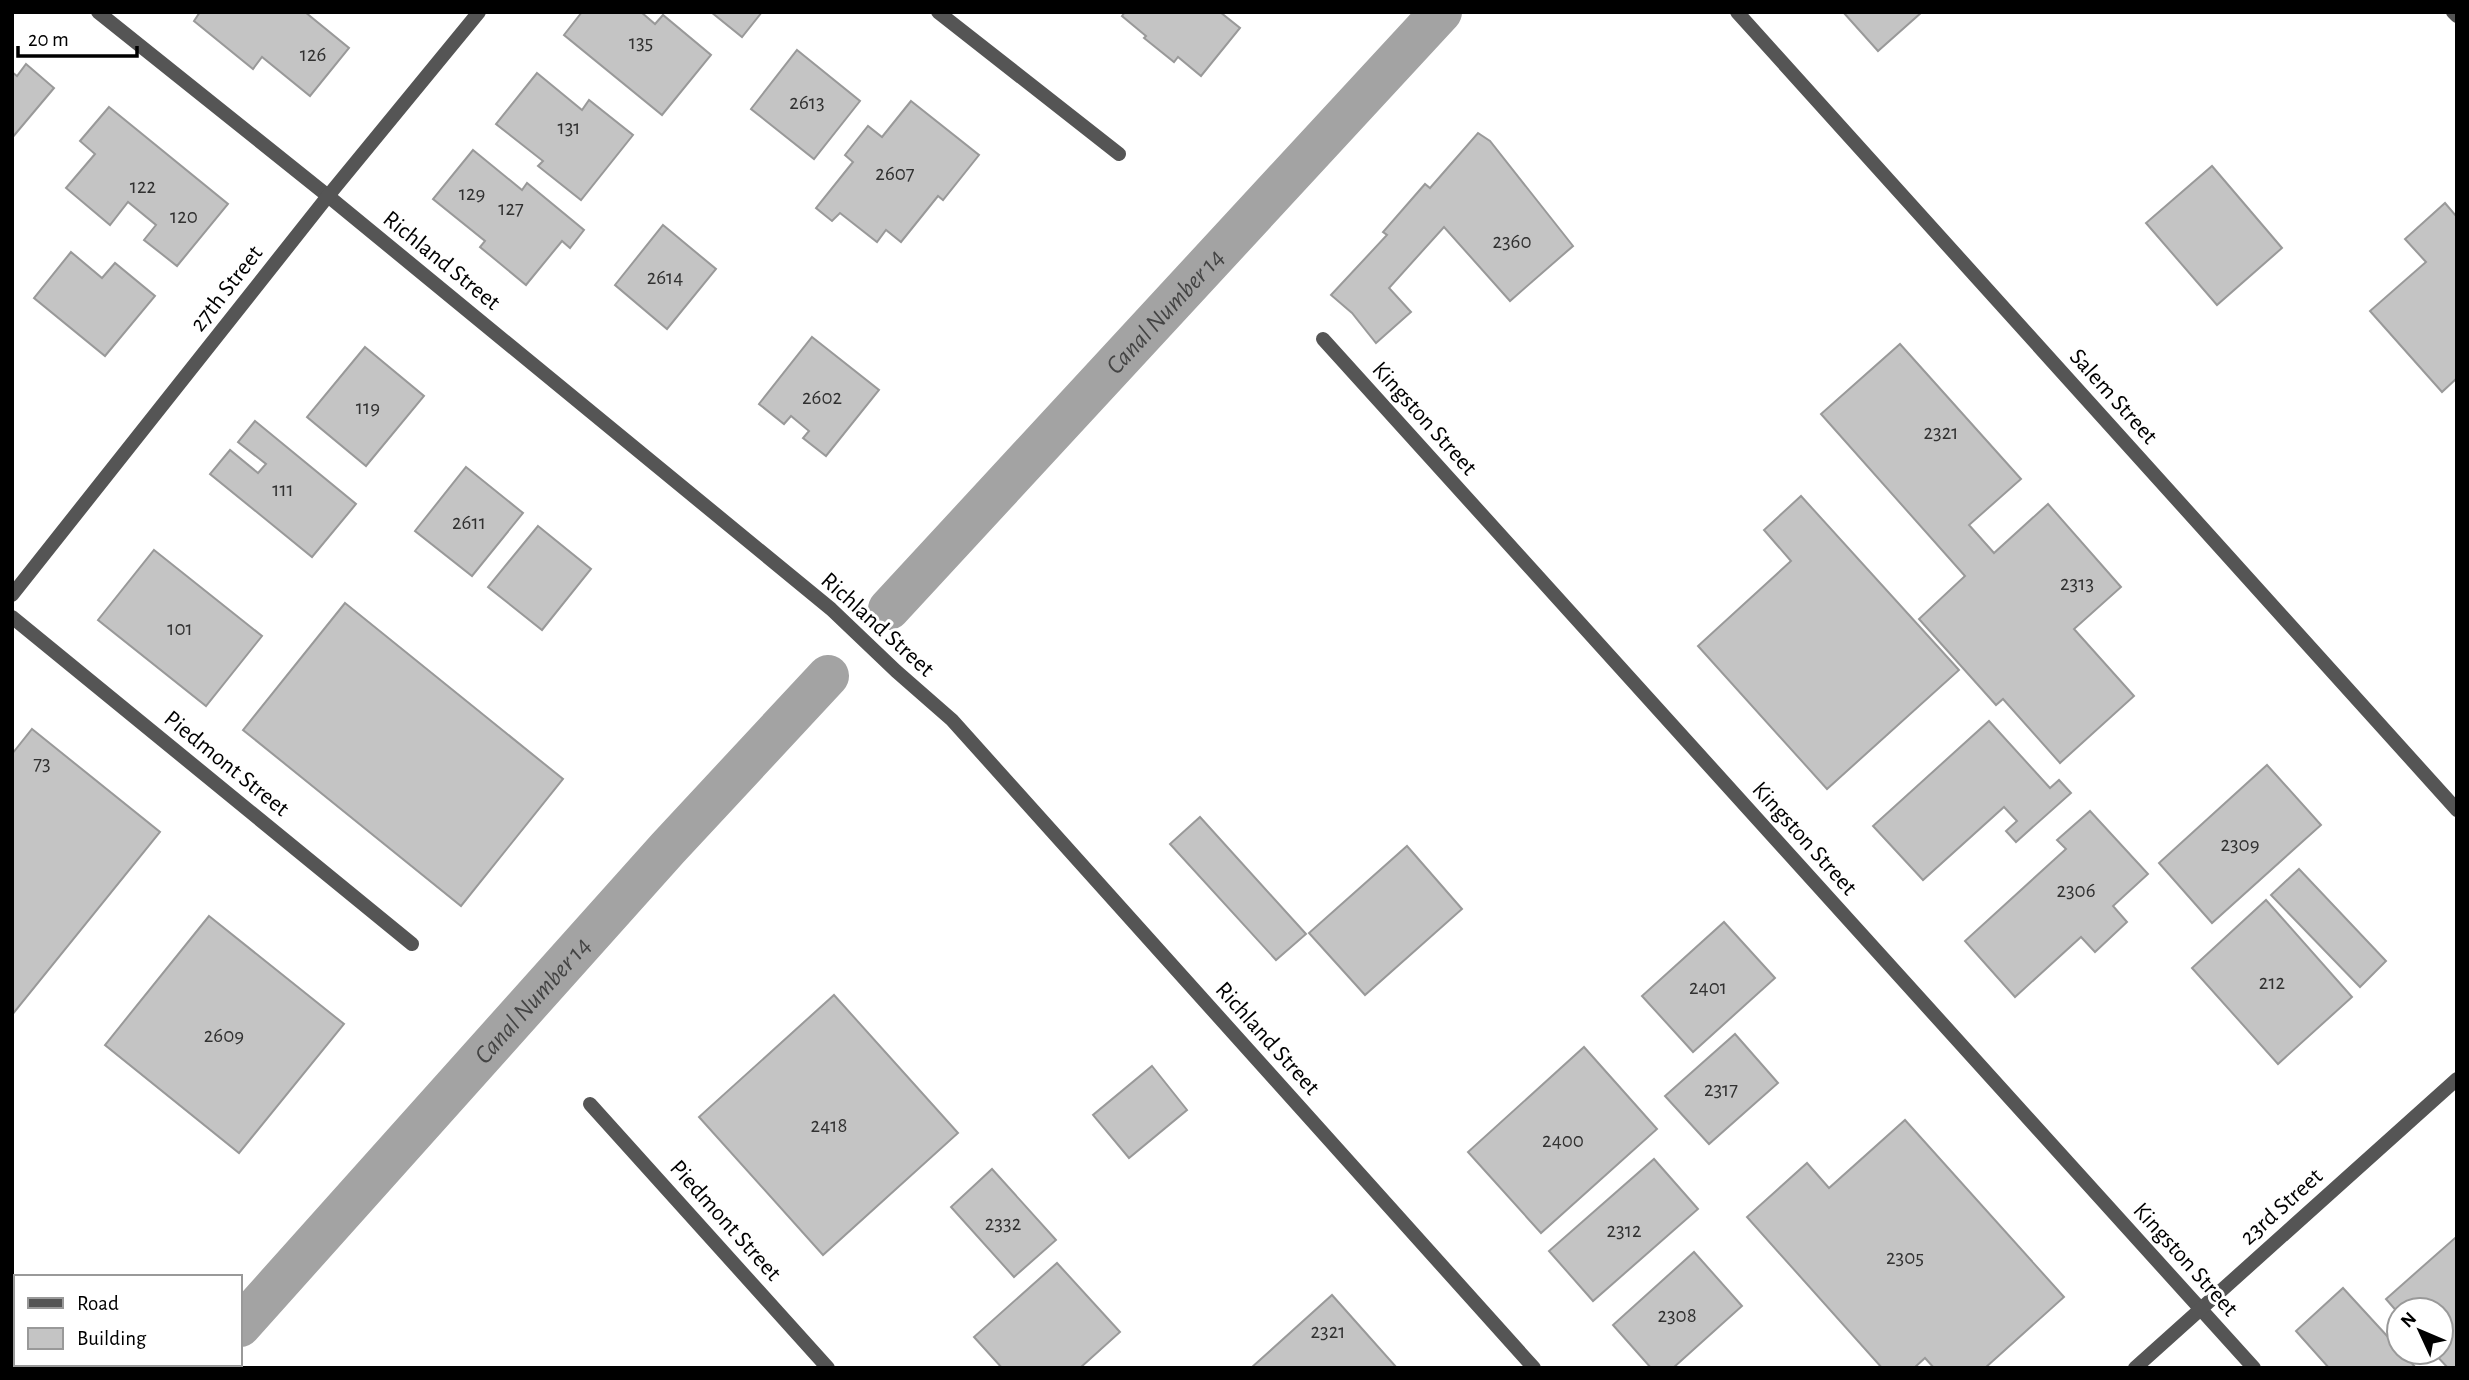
<svg xmlns="http://www.w3.org/2000/svg" width="2469" height="1380" viewBox="0 0 2469 1380" font-family="'Alegreya Sans',sans-serif">
<style>
.lines{fill:none;stroke-linecap:round;stroke-linejoin:round}
.canal{stroke:#a3a3a3;stroke-width:42}
.building{fill:#c4c4c4;stroke:#999;stroke-width:2}
.street{stroke:#555;stroke-width:14}
.labels{text-anchor:middle;stroke-width:6;stroke-linejoin:round;paint-order:stroke}
.number-label{font-size:21px;fill:#313131}
.street-label{font-size:24px;fill:#000;stroke:#fff}
.water-label{font-size:26px;font-style:italic;fill:#444;stroke:#fff}
</style>
<rect width="100%" height="100%" fill="#fff"/>
<g class="lines">
<g class="canal">
<path id="s1" d="M889 609 1441 12"/>
<path id="s2" d="M240 1326 668 848 828 676"/>
<polyline points="201,1368 205,1364"/>
</g>
</g>
<g class="building">
<polygon points="200,12 305,12 349,48 310,96 262,57 253,69 194,21"/>
<polygon points="582,12 641,12 655,24 663,15 711,55 662,115 564,35"/>
<polygon points="711,12 762,12 742,37"/>
<polygon points="1125,12 1220,12 1240,28 1201,76 1178,57 1174,62 1144,38 1146,36 1122,16"/>
<polygon points="1843,12 1922,12 1878,51"/>
<polygon points="797,50 860,101 814,159 751,109"/>
<polygon points="26,64 54,88 12,138 12,72 17,76"/>
<polygon points="537,73 582,110 589,100 633,135 581,200 538,166 543,161 496,124"/>
<polygon points="911,101 979,155 943,200 938,196 901,242 886,230 877,242 840,213 832,221 816,208 853,162 845,155 868,126 882,137"/>
<polygon points="109,107 228,204 177,266 144,240 156,225 128,202 110,225 66,188 95,154 80,141"/>
<polygon points="1478,133 1490,141 1573,246 1510,301 1444,227 1389,288 1411,312 1376,343 1352,313 1331,295 1387,235 1383,232 1425,184 1430,188"/>
<polygon points="473,150 522,190 527,183 584,230 570,248 562,241 526,285 480,247 485,241 433,199"/>
<polygon points="2212,166 2282,248 2217,305 2146,223"/>
<polygon points="2445,203 2457,217 2457,378 2442,392 2370,311 2426,262 2405,239"/>
<polygon points="663,225 716,269 667,329 615,285"/>
<polygon points="71,252 102,278 115,263 155,296 105,356 34,298"/>
<polygon points="812,337 879,390 826,456 803,438 809,431 791,416 784,424 759,404"/>
<polygon points="1900,344 2021,479 1969,525 1994,553 2048,504 2121,587 2074,629 2134,696 2060,763 2003,699 1996,705 1919,619 1965,576 1821,414"/>
<polygon points="365,347 424,396 366,466 307,417"/>
<polygon points="255,421 356,504 312,557 210,474 230,450 258,473 266,464 238,442"/>
<polygon points="466,467 523,513 472,576 415,531"/>
<polygon points="1801,496 1959,670 1827,789 1698,646 1791,561 1764,530"/>
<polygon points="538,526 591,569 542,630 488,587"/>
<polygon points="154,550 262,636 206,706 98,620"/>
<polygon points="345,603 563,779 461,906 243,730"/>
<polygon points="1989,721 2050,788 2059,780 2071,793 2016,842 2006,831 2017,821 2004,807 1923,880 1873,826"/>
<polygon points="32,729 160,832 12,1015 12,754"/>
<polygon points="2267,765 2321,825 2212,923 2159,863"/>
<polygon points="2090,811 2148,874 2113,906 2127,922 2095,952 2081,937 2015,997 1965,941 2066,849 2057,840"/>
<polygon points="1200,817 1306,934 1276,960 1170,844"/>
<polygon points="1407,846 1462,909 1365,995 1309,933"/>
<polygon points="2299,869 2386,961 2360,987 2271,895"/>
<polygon points="2266,900 2352,997 2278,1064 2192,968"/>
<polygon points="209,916 344,1024 239,1153 105,1045"/>
<polygon points="1724,922 1775,978 1693,1052 1642,996"/>
<polygon points="834,995 958,1133 823,1255 699,1117"/>
<polygon points="1735,1034 1778,1083 1709,1144 1665,1096"/>
<polygon points="1584,1047 1657,1129 1541,1233 1468,1152"/>
<polygon points="1152,1066 1187,1110 1129,1158 1093,1115"/>
<polygon points="1905,1120 2064,1297 1985,1368 1934,1368 1925,1358 1914,1368 1882,1368 1747,1217 1807,1163 1829,1188"/>
<polygon points="1654,1159 1698,1209 1593,1301 1549,1251"/>
<polygon points="992,1169 1056,1240 1014,1277 951,1207"/>
<polygon points="2455,1238 2457,1240 2457,1368 2448,1368 2433,1352 2441,1352 2441,1310 2399,1310 2399,1314 2386,1299"/>
<polygon points="1694,1252 1742,1306 1673,1368 1651,1368 1613,1325"/>
<polygon points="1057,1263 1120,1332 1080,1368 1002,1368 974,1337"/>
<polygon points="2343,1288 2399,1349 2399,1352 2402,1352 2416,1368 2329,1368 2296,1331"/>
<polygon points="1332,1295 1397,1368 1251,1368"/>
</g>
<g class="lines">
<g class="street">
<polyline points="98,12 328,196 831,609 896,671 952,720 1534,1368"/>
<polyline points="938,12 1119,154"/>
<polyline points="1737,12 2457,810"/>
<polyline points="2453,12 2457,16"/>
<polyline points="1323,339 2254,1368"/>
<polyline points="12,595 328,196 479,12"/>
<polyline points="12,617 412,944"/>
<polyline points="590,1104 828,1368"/>
<polyline points="12,1298 16,1301"/>
<polyline points="88,1364 92,1368"/>
<polyline points="2135,1368 2457,1079"/>
</g>
</g>
<g class="labels">
<g class="number-label">
<text x="641" y="49">135</text>
<text x="313" y="61">126</text>
<text x="807" y="109">2613</text>
<text x="569" y="134">131</text>
<text x="895" y="180">2607</text>
<text x="143" y="193">122</text>
<text x="472" y="200">129</text>
<text x="511" y="215">127</text>
<text x="184" y="223">120</text>
<text x="1512" y="248">2360</text>
<text x="665" y="284">2614</text>
<text x="822" y="404">2602</text>
<text x="368" y="414">119</text>
<text x="1941" y="439">2321</text>
<text x="283" y="496">111</text>
<text x="469" y="529">2611</text>
<text x="2077" y="590">2313</text>
<text x="180" y="635">101</text>
<text x="42" y="770">73</text>
<text x="2240" y="851">2309</text>
<text x="2076" y="897">2306</text>
<text x="2272" y="989">212</text>
<text x="1708" y="994">2401</text>
<text x="224" y="1042">2609</text>
<text x="1721" y="1096">2317</text>
<text x="829" y="1132">2418</text>
<text x="1563" y="1147">2400</text>
<text x="1003" y="1230">2332</text>
<text x="1624" y="1237">2312</text>
<text x="1905" y="1264">2305</text>
<text x="1677" y="1322">2308</text>
<text x="1328" y="1338">2321</text>
</g>
<g class="street-label">
<text transform="translate(442 260) rotate(39)" y="8">Richland Street</text>
<text transform="translate(226 288) rotate(-52)" y="8">27th Street</text>
<text transform="translate(2114 396) rotate(48)" y="8">Salem Street</text>
<text transform="translate(1425 418) rotate(48)" y="8">Kingston Street</text>
<text transform="translate(878 624) rotate(42)" y="8">Richland Street</text>
<text transform="translate(227 763) rotate(39)" y="8">Piedmont Street</text>
<text transform="translate(1805 838) rotate(48)" y="8">Kingston Street</text>
<text transform="translate(1268 1038) rotate(48)" y="8">Richland Street</text>
<text transform="translate(2281 1206) rotate(-42)" y="8">23rd Street</text>
<text transform="translate(726 1220) rotate(48)" y="8">Piedmont Street</text>
<text transform="translate(2186 1259) rotate(48)" y="8">Kingston Street</text>
</g>
<g class="water-label">
<text dy="9" stroke="none"><textPath href="#s1" startOffset="406">Canal Number 14</textPath></text>
<text dy="9" stroke="none"><textPath href="#s2" startOffset="438">Canal Number 14</textPath></text>
</g>
</g>
<rect width="2469" height="1380" fill="none" stroke="#000000" stroke-width="28"/>
<rect x="14" y="1275" width="228" height="91" fill="#ffffff" stroke="#999999" stroke-width="2"/>
<rect x="28" y="1298" width="35" height="10" fill="#555555" stroke="#999999" stroke-width="2"/>
<text x="77" y="1310" font-size="21" fill="#000000">Road</text>
<rect x="28" y="1328" width="35" height="21" fill="#c4c4c4" stroke="#999999" stroke-width="2"/>
<text x="77" y="1345" font-size="21" fill="#000000">Building</text>
<g transform="translate(2420 1331) rotate(314)"><circle r="33" fill="#ffffff" stroke="#999999" stroke-width="2"/>
<path d="M0-5L12 26L0 18L-12 26Z" fill="#000000"/>
<text y="-10" font-size="19" font-weight="bold" text-anchor="middle" fill="#000000">N</text>
</g>
<path d="M18 46v10h119v-10" fill="none" stroke="#000000" stroke-width="3.5"/>
<text x="28" y="46" font-size="21" fill="#000000" stroke="#ffffff" stroke-width="5" paint-order="stroke">20 m</text>
</svg>
